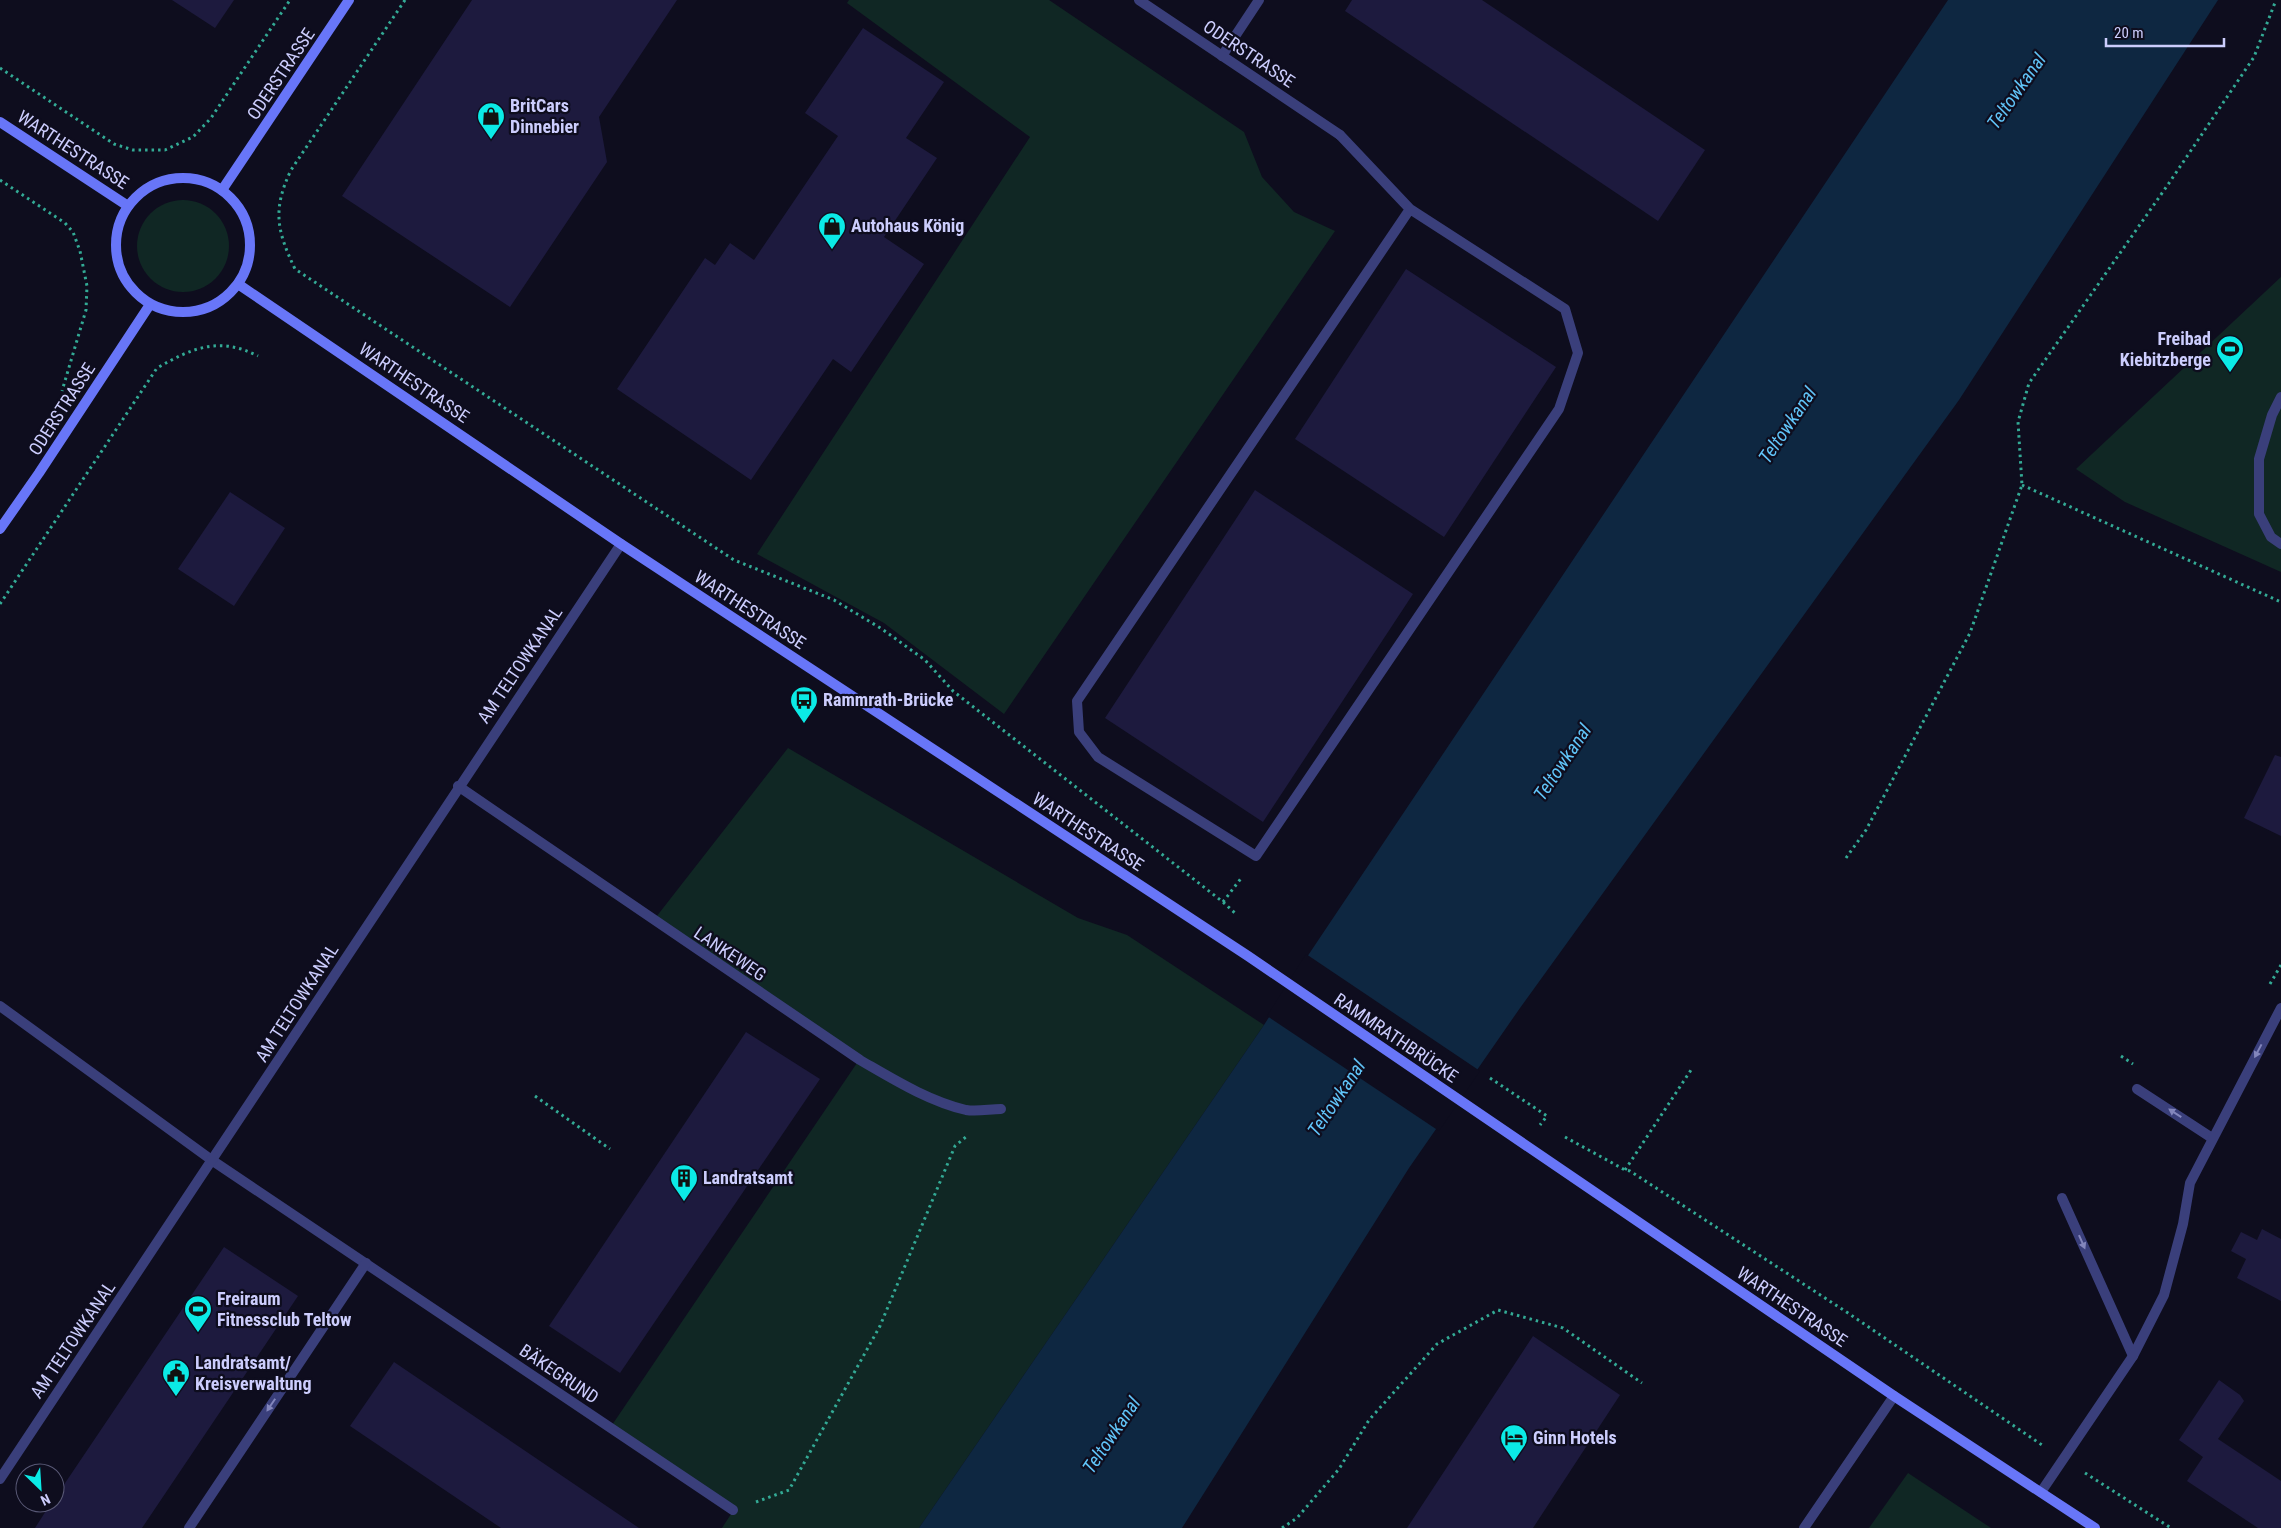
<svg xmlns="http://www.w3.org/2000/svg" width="2281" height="1528" viewBox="0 0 2281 1528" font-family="'Roboto Condensed',sans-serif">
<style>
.green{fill:#102724}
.water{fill:#0e2741}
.pier{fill:#0e0d1e}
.building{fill:#1d1a3e}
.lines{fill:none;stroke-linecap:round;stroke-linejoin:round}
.path{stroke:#33aa95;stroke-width:3;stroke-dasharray:2.5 4;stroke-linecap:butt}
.lane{stroke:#3a3f7b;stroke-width:10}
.street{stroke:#3a3f7b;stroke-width:10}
.secondary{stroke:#6876f8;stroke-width:10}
.oneway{fill:#8386bc}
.labels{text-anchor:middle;stroke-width:4.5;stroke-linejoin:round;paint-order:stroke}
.street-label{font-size:18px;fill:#cccdfd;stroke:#0e0d1e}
.poi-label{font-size:18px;font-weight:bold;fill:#cccdfd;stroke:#0e0d1e;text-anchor:start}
.water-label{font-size:19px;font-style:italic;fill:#60c3f7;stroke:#0e0d1e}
</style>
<rect width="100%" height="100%" fill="#0e0d1e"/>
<g class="green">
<polygon points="849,0 1049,0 1244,132 1262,177 1294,212 1335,231 1004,714 884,623 757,554 1030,137 847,3"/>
<circle cx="183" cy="246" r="46"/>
<polygon points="2281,277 2281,572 2125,502 2076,469"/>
<polygon points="788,748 1078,918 1127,935 1264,1025 919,1528 722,1528 733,1511 610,1428 859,1060 653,921"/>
<polygon points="1908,1473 1991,1528 1869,1528"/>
</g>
<polygon class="water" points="1948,0 2218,0 1959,400 1520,1008 1409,1168 1182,1528 919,1528 1264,1025 1309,954"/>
<polygon class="pier" points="1306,954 1480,1071 1439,1131 1267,1016"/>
<g class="building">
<polygon points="172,0 234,0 215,28"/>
<polygon points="472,0 677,0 599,117 607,162 510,307 342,196"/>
<polygon points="1352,0 1482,0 1705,150 1658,221 1345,11"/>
<polygon points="863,28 944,82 906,138 937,158 884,237 924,264 851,372 833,359 751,480 617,389 705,258 715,265 730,243 754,260 838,136 805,113"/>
<polygon points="1406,269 1556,367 1444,537 1295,439"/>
<polygon points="1255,490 1413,594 1263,822 1105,718"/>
<polygon points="230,492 285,528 234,606 178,569"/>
<polygon points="2275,755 2281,757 2281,836 2244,818"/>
<polygon points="746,1032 820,1079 620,1373 549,1326"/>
<polygon points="2262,1229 2281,1239 2281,1301 2237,1278 2246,1259 2231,1251 2241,1232 2257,1240"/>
<polygon points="224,1247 298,1296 142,1528 35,1528 51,1503 55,1503 55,1498"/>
<polygon points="1533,1336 1620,1395 1533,1528 1407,1528"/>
<polygon points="394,1362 639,1528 501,1528 350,1426"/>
<polygon points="2219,1380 2240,1395 2244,1401 2218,1439 2281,1481 2281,1528 2258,1528 2187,1481 2203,1457 2179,1440"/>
</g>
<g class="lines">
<g class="path">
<path d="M405 0 291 170C272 210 277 231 295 269L734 560 834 600 882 629 925 660 953 691 1223 902 1237 915"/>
<polyline points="0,68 114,144 133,150 165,150 193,137 211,118 290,0"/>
<polyline points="0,180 65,223 73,232 80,251 87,286 86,310 62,391"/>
<polyline points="2022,485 2281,602"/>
<path d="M0 604 157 368C192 348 219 336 258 356"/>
<polyline points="1846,858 1866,830 1970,633 2022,485 2018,422 2029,383 2167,186 2254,57 2276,0"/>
<polyline points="1223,902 1242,877"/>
<polyline points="2270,984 2281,965"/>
<polyline points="2121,1056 2133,1064"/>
<polyline points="1490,1078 1547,1116 1540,1125"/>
<polyline points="535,1096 610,1149"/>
<polyline points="1565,1137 1625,1170 1630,1171 1848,1313 2042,1445"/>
<polyline points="1625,1170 1693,1067"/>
<polyline points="2085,1473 2171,1528"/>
<polyline points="756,1502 789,1490 880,1326 955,1146 967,1136"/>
<polyline points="1282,1528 1297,1518 1339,1469 1369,1420 1437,1344 1498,1310 1563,1328 1642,1383"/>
</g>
<g class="lane">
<polyline points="1222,56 1259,0"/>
<polyline points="1340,135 1410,209 1565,309 1578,353 1559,409 1256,856 1098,757 1079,732 1077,701 1410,209"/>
<polyline points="2281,397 2272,415 2259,459 2259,514 2271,537 2281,544"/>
<polyline points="0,1006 213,1161"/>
<polyline points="2137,1089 2212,1138"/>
<polyline points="2062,1198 2133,1356"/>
<polyline points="1804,1528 1894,1396"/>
</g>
<g class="street">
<polyline points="1139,0 1340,135"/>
<path d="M458 786 860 1060C893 1079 928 1101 966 1110 977 1112 990 1109 1001 1109"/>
<polyline points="213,1161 733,1510"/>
<path d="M0 1479C208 1168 412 854 621 544"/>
<polyline points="2041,1492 2133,1356 2164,1295 2183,1224 2190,1183 2281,1008"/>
<polyline points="189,1528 366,1263"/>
</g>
<g class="secondary">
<polyline points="0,122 128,206"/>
<circle cx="183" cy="245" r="67"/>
<polyline points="222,190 349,0"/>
<polyline points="238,284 621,544 1248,956 1894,1396 2095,1528"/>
<polyline points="0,529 39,473 149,306"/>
</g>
</g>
<defs><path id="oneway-solid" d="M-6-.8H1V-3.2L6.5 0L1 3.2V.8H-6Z" transform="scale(1.25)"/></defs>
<g class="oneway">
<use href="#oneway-solid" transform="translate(2258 1051) rotate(118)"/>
<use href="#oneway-solid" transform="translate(2175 1113) rotate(-147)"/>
<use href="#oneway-solid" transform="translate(2082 1242) rotate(66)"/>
<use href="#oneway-solid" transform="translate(271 1405) rotate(124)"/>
</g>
<defs>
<g id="shop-pin" transform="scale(1.4375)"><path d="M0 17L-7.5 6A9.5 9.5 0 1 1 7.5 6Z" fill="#0beae6" stroke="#0e0d1e"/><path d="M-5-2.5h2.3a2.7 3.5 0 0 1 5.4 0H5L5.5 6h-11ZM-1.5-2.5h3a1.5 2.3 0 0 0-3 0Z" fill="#111"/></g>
<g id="stadium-pin" transform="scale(1.4375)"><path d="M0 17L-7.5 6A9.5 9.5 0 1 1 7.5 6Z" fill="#0beae6" stroke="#0e0d1e"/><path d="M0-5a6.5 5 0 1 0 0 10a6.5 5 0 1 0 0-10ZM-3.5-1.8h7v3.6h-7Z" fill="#111"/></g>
<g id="bus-pin" transform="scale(1.4375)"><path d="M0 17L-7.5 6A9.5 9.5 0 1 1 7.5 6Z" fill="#0beae6" stroke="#0e0d1e"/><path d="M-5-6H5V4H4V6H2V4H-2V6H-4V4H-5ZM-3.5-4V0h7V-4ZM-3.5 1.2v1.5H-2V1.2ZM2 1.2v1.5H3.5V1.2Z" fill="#111"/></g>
<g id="building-pin" transform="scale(1.4375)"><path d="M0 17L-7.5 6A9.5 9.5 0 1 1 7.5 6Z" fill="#0beae6" stroke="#0e0d1e"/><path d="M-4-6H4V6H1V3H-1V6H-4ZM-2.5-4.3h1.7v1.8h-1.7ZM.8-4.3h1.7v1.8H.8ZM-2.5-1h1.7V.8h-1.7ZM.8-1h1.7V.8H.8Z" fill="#111"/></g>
<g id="civic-pin" transform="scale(1.4375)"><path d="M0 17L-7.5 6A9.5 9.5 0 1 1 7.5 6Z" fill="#0beae6" stroke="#0e0d1e"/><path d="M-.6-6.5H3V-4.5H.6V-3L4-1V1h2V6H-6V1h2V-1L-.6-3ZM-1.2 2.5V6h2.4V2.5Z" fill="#111"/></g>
<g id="hotel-pin" transform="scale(1.4375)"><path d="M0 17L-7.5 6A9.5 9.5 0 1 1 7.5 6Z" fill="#0beae6" stroke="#0e0d1e"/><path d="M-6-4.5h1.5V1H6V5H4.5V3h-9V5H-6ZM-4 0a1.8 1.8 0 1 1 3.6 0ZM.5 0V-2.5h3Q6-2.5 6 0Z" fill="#111"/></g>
</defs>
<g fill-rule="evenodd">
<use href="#shop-pin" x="491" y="116"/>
<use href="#shop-pin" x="832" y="226"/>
<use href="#stadium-pin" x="2230" y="349"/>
<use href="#bus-pin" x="804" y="700"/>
<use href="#building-pin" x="684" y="1178"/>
<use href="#stadium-pin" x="198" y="1309"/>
<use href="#civic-pin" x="176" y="1373"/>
<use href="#hotel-pin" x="1514" y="1438"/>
</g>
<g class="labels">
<g class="street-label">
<text transform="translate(1249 54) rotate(34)" y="6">ODERSTRASSE</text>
<text transform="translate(281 74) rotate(-56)" y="6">ODERSTRASSE</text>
<text transform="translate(73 150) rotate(33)" y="6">WARTHESTRASSE</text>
<text transform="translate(414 383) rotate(34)" y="6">WARTHESTRASSE</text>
<text transform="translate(62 409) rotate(-57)" y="6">ODERSTRASSE</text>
<text transform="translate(750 610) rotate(33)" y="6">WARTHESTRASSE</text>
<text transform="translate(520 665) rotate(-56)" y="6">AM TELTOWKANAL</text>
<text transform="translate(1088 832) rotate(33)" y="6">WARTHESTRASSE</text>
<text transform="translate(730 954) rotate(34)" y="6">LANKEWEG</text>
<text transform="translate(297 1003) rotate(-57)" y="6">AM TELTOWKANAL</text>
<text transform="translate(1396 1038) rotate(34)" y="6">RAMMRATHBRÜCKE</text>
<text transform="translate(1792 1307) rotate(34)" y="6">WARTHESTRASSE</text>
<text transform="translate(73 1340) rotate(-56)" y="6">AM TELTOWKANAL</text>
<text transform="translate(559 1374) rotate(34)" y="6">BÄKEGRUND</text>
</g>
<g class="poi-label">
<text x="510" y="112">BritCars<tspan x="510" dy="21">Dinnebier</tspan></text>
<text x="851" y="232">Autohaus König</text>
<text x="2211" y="345" text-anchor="end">Freibad<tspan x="2211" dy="21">Kiebitzberge</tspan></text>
<text x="823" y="706">Rammrath-Brücke</text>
<text x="703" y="1184">Landratsamt</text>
<text x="217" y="1305">Freiraum<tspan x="217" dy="21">Fitnessclub Teltow</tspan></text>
<text x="195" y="1369">Landratsamt/<tspan x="195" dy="21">Kreisverwaltung</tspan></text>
<text x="1533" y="1444">Ginn Hotels</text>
</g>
<g class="water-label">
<text transform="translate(2016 91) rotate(-55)" y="7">Teltowkanal</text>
<text transform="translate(1787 425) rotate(-56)" y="7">Teltowkanal</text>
<text transform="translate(1562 762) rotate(-56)" y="7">Teltowkanal</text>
<text transform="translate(1336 1098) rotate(-56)" y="7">Teltowkanal</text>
<text transform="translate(1111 1435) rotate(-56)" y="7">Teltowkanal</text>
</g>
</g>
<g transform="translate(40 1488) rotate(155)"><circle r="24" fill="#0e0d1e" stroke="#5a5a77"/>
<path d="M0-4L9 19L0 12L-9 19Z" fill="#0beae6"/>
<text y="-8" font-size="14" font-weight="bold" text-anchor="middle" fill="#cccdfd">N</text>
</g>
<path d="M2106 38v8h118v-8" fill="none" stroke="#cccdfd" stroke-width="2.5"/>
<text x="2114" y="38" font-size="15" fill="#cccdfd" stroke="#0e0d1e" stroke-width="4" paint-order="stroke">20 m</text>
</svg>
